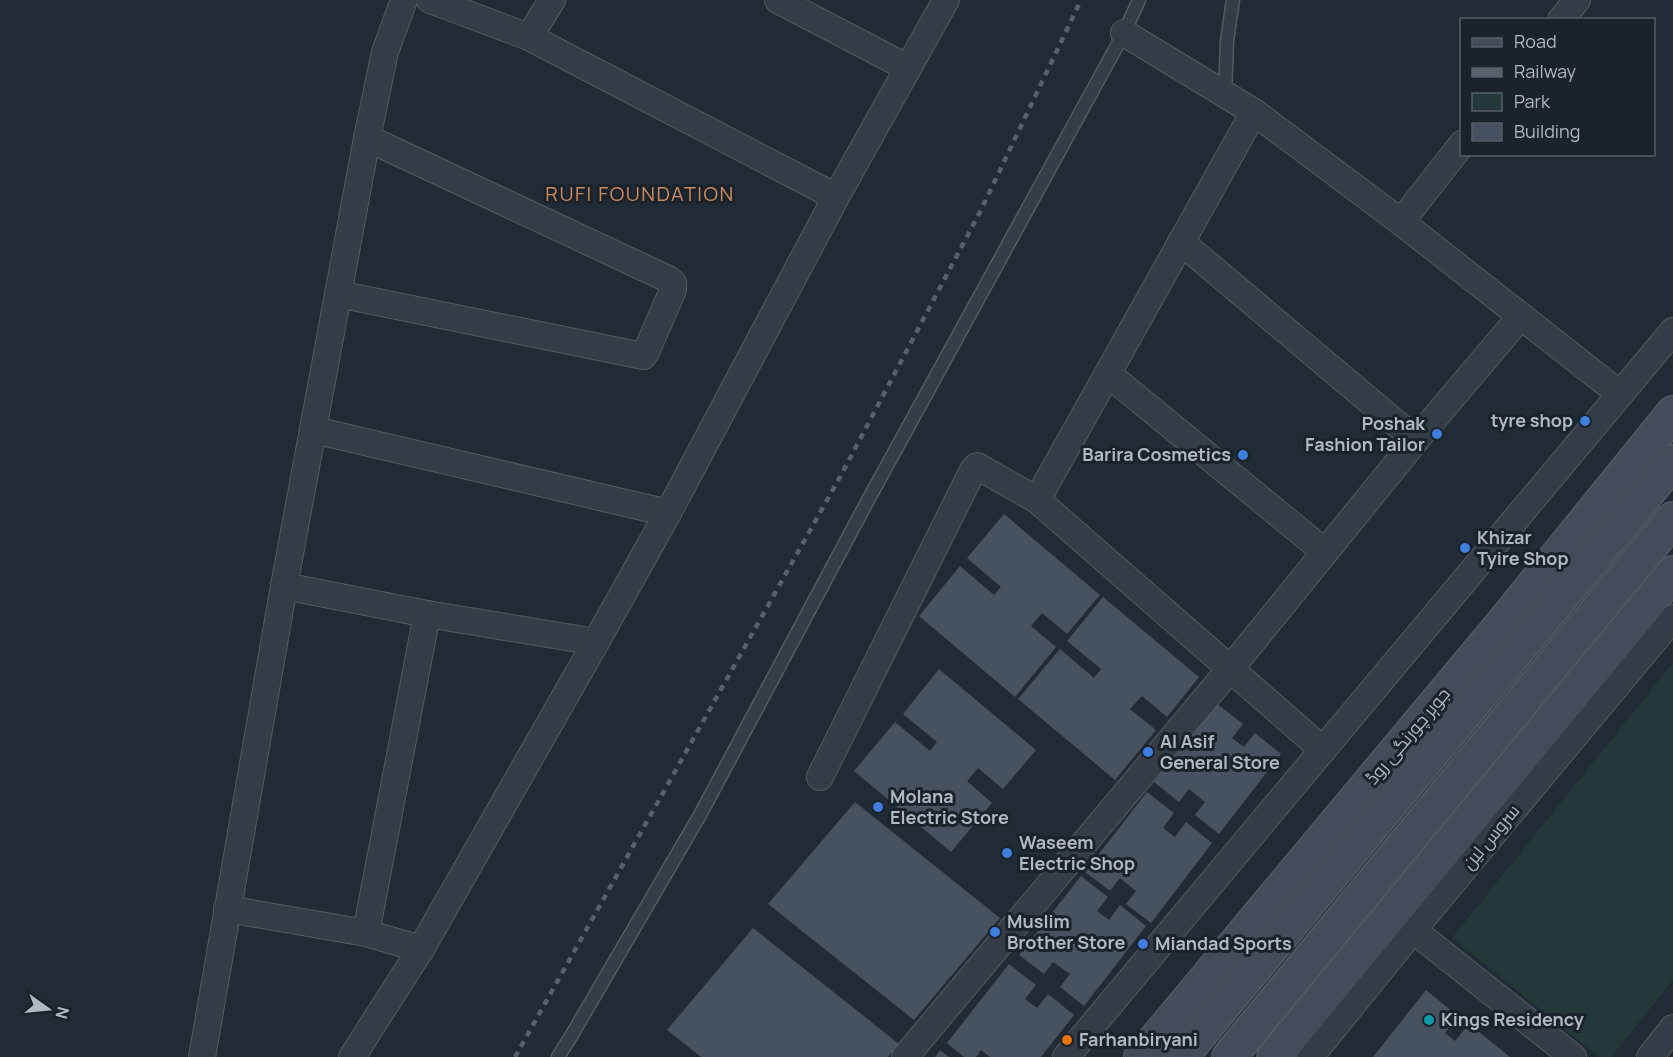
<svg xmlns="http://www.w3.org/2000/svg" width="1673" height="1057" viewBox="0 0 1673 1057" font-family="Manrope,Cairo,sans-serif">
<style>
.green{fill:#243838}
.building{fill:#475260}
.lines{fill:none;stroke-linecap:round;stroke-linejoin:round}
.lane-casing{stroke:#525b64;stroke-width:15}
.street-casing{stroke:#525b64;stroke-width:28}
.secondary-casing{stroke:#525b64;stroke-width:36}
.lane{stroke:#343d47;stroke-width:12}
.street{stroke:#343d47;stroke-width:26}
.secondary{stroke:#434c5a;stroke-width:33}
.rail{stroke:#57616e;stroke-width:4.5;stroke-dasharray:6 6;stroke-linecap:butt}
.shop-dot{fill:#3f7fe0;stroke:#1a222b;stroke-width:2}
.culture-dot{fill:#0f9aa8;stroke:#1a222b;stroke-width:2}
.food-dot{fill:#e8710a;stroke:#1a222b;stroke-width:2}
.labels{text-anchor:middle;stroke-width:6;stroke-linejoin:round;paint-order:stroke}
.poi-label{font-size:18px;font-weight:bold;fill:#afb8c3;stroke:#1a222b;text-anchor:start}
.street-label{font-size:18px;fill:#afb8c3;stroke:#1a222b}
.neighbourhood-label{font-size:20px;letter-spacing:1.5px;fill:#cd8b60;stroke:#1a222b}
</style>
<rect width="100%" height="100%" fill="#212b36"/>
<polygon class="green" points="1673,663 1673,980 1611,1057 1599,1057 1452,938"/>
<g class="building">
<polygon points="1004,514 1100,595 1067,634 1042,613 1031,626 1056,647 1015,697 919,616 960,566 994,595 1001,587 967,558"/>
<polygon points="1103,597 1199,677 1167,717 1142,696 1130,709 1156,730 1115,780 1018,699 1060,649 1094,678 1101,669 1067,641"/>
<polygon points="939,669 1036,750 1003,789 978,768 967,781 992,803 951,852 854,771 895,722 930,751 937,742 903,714"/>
<polygon points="1216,703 1243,724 1232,738 1244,747 1255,733 1281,754 1219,834 1195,815 1205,802 1189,789 1179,802 1154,782"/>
<polygon points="1147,792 1174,813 1163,828 1175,837 1186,822 1212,843 1151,923 1126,904 1136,891 1120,878 1110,891 1085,872"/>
<polygon points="855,802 1000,918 914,1020 768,904"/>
<polygon points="1081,876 1108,897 1097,911 1109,920 1120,905 1146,926 1084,1006 1060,987 1070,974 1053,962 1044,974 1019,955"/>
<polygon points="753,928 899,1044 888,1057 701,1057 667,1030"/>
<polygon points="1009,964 1036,985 1025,999 1037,1008 1048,994 1074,1015 1041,1057 990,1057 981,1050 976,1057 964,1057 947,1043"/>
<polygon points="1426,990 1458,1016 1445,1033 1455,1041 1469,1024 1510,1057 1373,1057"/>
<polygon points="940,1050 949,1057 935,1057"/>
</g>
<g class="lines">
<g class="lane-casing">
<g id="lane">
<polyline points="1225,94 1227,41 1233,0"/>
<polyline points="558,1057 570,1038 700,815 867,502 1124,33 1139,0"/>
</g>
</g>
<g class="street-casing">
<g id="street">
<polyline points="430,0 529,37 836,197"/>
<polyline points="778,0 908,68"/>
<polyline points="1561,20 1577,0"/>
<polyline points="1124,33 1254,112 1401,222 1620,394"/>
<polyline points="529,37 552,0"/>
<polyline points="1401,222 1462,144"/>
<polyline points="1181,242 1416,440"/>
<polyline points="338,294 643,356 646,352 673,290 673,283 668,279 367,138"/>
<polyline points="1108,374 1325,552"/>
<polyline points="314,430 668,513"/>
<polyline points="1037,500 1254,112"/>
<polyline points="284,586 427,614 596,642"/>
<polyline points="820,777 973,470 977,466 1037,500 1323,750"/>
<polyline points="227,909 366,933 421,949"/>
<polyline points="1413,930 1573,1057"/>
<polyline points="366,933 427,614"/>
<polyline points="202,1057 284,586 367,138 385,52 404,0"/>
<polyline points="352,1057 421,949 596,642 668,513 836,197 946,0"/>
<polyline points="905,1057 1231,668 1416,440 1521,316"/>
<polyline points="1066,1057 1673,331"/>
<polyline points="1310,1057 1413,930 1673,618"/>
<polyline points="1650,1057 1673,1028"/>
</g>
</g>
<g class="secondary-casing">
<g id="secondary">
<polyline points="1141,1057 1503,623 1673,413"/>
<polyline points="1181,1057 1673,462"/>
<polyline points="1229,1057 1673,519"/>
<polyline points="1274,1057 1673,573"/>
</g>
</g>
<use href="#lane" class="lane"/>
<use href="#street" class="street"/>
<use href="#secondary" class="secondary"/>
<polyline class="rail" points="515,1057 840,477 981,210 1081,0"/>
</g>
<g class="shop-dot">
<circle cx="1585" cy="421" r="6"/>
<circle cx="1437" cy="434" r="6"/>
<circle cx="1243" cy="455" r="6"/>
<circle cx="1465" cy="548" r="6"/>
<circle cx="1148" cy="752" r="6"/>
<circle cx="878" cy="807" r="6"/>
<circle cx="1007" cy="853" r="6"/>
<circle cx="995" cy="932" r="6"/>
<circle cx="1143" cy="944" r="6"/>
</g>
<circle class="culture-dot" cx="1429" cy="1020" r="6"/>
<circle class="food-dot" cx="1067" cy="1040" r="6"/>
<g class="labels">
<g class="poi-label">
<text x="1573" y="427" text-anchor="end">tyre shop</text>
<text x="1425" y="430" text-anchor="end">Poshak<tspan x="1425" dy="21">Fashion Tailor</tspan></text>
<text x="1231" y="461" text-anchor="end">Barira Cosmetics</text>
<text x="1477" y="544">Khizar<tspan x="1477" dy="21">Tyire Shop</tspan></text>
<text x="1160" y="748">Al Asif<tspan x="1160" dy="21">General Store</tspan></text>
<text x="890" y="803">Molana<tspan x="890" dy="21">Electric Store</tspan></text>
<text x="1019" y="849">Waseem<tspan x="1019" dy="21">Electric Shop</tspan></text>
<text x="1007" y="928">Muslim<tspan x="1007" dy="21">Brother Store</tspan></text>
<text x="1155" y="950">Miandad Sports</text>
<text x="1441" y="1026">Kings Residency</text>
<text x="1079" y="1046">Farhanbiryani</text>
</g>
<g class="street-label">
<text transform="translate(1408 736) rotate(-50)" y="6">جوہر چورنگی روڈ</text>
<text transform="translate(1491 837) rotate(-50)" y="6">سروس لین</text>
</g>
<g class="neighbourhood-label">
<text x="640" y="201">RUFI FOUNDATION</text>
</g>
</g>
<rect x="1460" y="18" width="195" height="138" fill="#1a222b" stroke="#565e68" stroke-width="1.5"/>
<rect x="1472" y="38" width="30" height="9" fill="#434c5a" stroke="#565e68" stroke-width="1.5"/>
<text x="1514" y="48" font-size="18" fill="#afb8c3">Road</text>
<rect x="1472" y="68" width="30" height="9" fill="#57616e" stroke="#565e68" stroke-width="1.5"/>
<text x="1514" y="78" font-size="18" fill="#afb8c3">Railway</text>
<rect x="1472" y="93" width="30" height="18" fill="#243838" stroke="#565e68" stroke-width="1.5"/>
<text x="1514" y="108" font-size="18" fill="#afb8c3">Park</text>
<rect x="1472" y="123" width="30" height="18" fill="#475260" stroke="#565e68" stroke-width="1.5"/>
<text x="1514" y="138" font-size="18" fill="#afb8c3">Building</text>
<g transform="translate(48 1009) rotate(105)" stroke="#1a222b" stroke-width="4.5" paint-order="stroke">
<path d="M0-4.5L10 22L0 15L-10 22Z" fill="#afb8c3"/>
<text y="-9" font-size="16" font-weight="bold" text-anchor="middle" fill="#afb8c3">N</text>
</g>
</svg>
